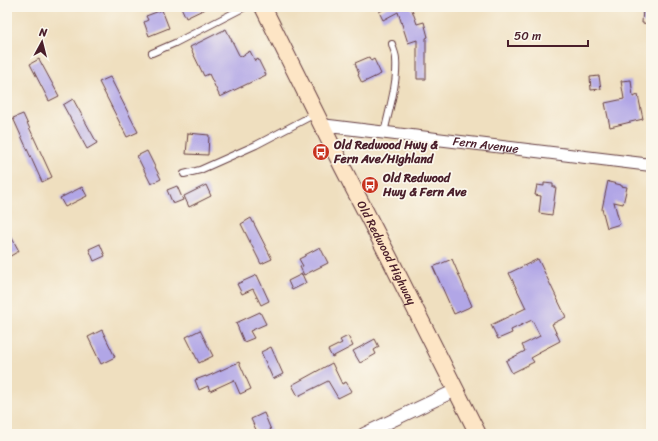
<svg xmlns="http://www.w3.org/2000/svg" width="658" height="441" viewBox="0 0 658 441" font-family="Sriracha,sans-serif">
<style>
.building{fill:#b1a6e6}
.lines{fill:none;stroke-linecap:round;stroke-linejoin:round}
.service-casing{stroke:#633c41;stroke-width:8}
.minor-casing{stroke:#633c41;stroke-width:14}
.secondary-casing{stroke:#633c41;stroke-width:18}
.service{stroke:#fff;stroke-width:6}
.minor{stroke:#fff;stroke-width:12}
.secondary{stroke:#fde5c5;stroke-width:16}
.labels{text-anchor:middle;stroke-width:3.5;stroke-linejoin:round;paint-order:stroke}
.poi-label{font-size:12px;font-weight:bold;fill:#4a1f2b;stroke:#fbf7ec;text-anchor:start}
.street-label{font-size:12px;fill:#4a1f2b;stroke:#fbf7ec}
</style>
<rect width="100%" height="100%" fill="#fbf7ec"/>
<filter id="ink" filterUnits="userSpaceOnUse"><feTurbulence type="fractalNoise" baseFrequency=".025" numOctaves="2"/><feDisplacementMap in="SourceGraphic" scale="8" xChannelSelector="R" yChannelSelector="G"/><feConvolveMatrix kernelMatrix="1 2 1 2 8 2 1 2 1" color-interpolation-filters="sRGB"/></filter>
<filter id="wash" filterUnits="userSpaceOnUse"><feTurbulence type="fractalNoise" baseFrequency=".012" numOctaves="4" result="noise"/><feDisplacementMap in="SourceGraphic" scale="16" xChannelSelector="R" yChannelSelector="G"/><feGaussianBlur stdDeviation="0.9" result="paint"/><feColorMatrix in="noise" values="0 0 0 0 0 0 0 0 0 0 0 0 0 0 0 0 0 1.4 0 .05"/><feComposite in="paint" operator="in"/></filter>
<g filter="url(#wash)">
<rect width="100%" height="100%" fill="#efdfbf"/>
<g id="blocks">
<g class="building">
<polygon points="181,7 209,7 186,18"/>
<polygon points="388,7 411,7 417,24 424,22 428,37 426,38 426,79 417,79 417,40 408,43 398,12 383,20 379,12"/>
<polygon points="643,7 651,7 651,24 642,23"/>
<polygon points="162,10 169,28 149,36 144,22 148,20 146,16"/>
<polygon points="226,29 240,57 250,51 255,61 258,59 266,75 220,97 209,74 204,76 190,47"/>
<polygon points="369,57 371,61 374,59 381,74 362,83 358,75 359,74 355,63"/>
<polygon points="39,59 59,96 49,101 30,64"/>
<polygon points="599,76 601,89 591,90 590,77"/>
<polygon points="110,77 138,132 127,137 99,82"/>
<polygon points="631,80 633,97 638,95 643,119 610,127 605,103 624,99 621,81"/>
<polygon points="73,99 97,143 87,149 63,105"/>
<polygon points="23,114 52,177 42,182 13,118"/>
<polygon points="188,133 209,135 208,155 186,154"/>
<polygon points="147,151 161,179 151,184 137,156"/>
<polygon points="608,181 609,182 621,185 621,186 627,187 623,204 614,202 620,224 607,228 602,209"/>
<polygon points="544,183 553,184 553,187 556,187 552,215 539,213 541,196 535,195 537,185 544,186"/>
<polygon points="206,185 211,196 189,207 184,196"/>
<polygon points="177,186 183,200 173,204 167,190"/>
<polygon points="82,187 87,196 65,207 60,198"/>
<polygon points="251,218 272,259 261,264 241,224"/>
<polygon points="7,229 19,251 7,258"/>
<polygon points="100,244 105,256 94,261 89,249"/>
<polygon points="320,247 328,263 304,275 300,267 303,266 299,259 305,256 305,255"/>
<polygon points="452,259 472,306 454,314 433,267"/>
<polygon points="538,259 566,317 552,324 560,341 539,352 540,353 531,358 534,362 512,373 506,361 525,351 522,345 540,336 532,320 511,330 512,333 498,339 491,325 526,308 509,273"/>
<polygon points="302,274 306,283 292,290 288,281"/>
<polygon points="257,275 269,301 261,305 253,289 242,294 237,284"/>
<polygon points="260,312 266,324 250,331 254,338 244,342 236,323"/>
<polygon points="102,330 115,357 101,364 88,337"/>
<polygon points="200,330 213,356 199,363 186,337"/>
<polygon points="348,336 353,346 332,357 328,350 342,343 340,340"/>
<polygon points="375,339 379,347 374,350 376,354 360,363 353,351"/>
<polygon points="271,347 283,374 273,379 261,352"/>
<polygon points="239,362 251,389 240,394 234,380 210,391 208,386 199,390 195,380 206,376 206,377"/>
<polygon points="332,363 342,384 346,382 352,391 338,398 328,381 298,396 292,385"/>
<polygon points="264,413 271,430 262,434 258,434 251,419"/>
</g>
</g>
</g>
<g filter="url(#ink)">
<use href="#blocks" fill-opacity="0" stroke="#633c41" stroke-width="1"/>
<g class="lines">
<g class="service-casing">
<g id="service">
<polyline points="152,53 175,43 245,7"/>
<path d="M384 133C389 110 398 82 396 59 396 54 393 49 392 44"/>
<polyline points="184,174 200,170 256,145 315,114"/>
</g>
</g>
<g class="minor-casing">
<g id="minor">
<path id="s1" d="M321 125 651 165"/>
<polyline points="364,434 456,390"/>
</g>
</g>
<g class="secondary-casing">
<g id="secondary">
<path id="s2" d="M263 7 342 166 391 261 478 434"/>
</g>
</g>
<use href="#service" class="service"/>
<use href="#minor" class="minor"/>
<use href="#secondary" class="secondary"/>
</g>
</g>
<defs>
<g id="bus-disc" transform="scale(0.9)"><circle r="9.5" fill="#c8321e" stroke="#fbf7ec"/><path d="M-5-6H5V4H4V6H2V4H-2V6H-4V4H-5ZM-3.5-4V0h7V-4ZM-3.5 1.2v1.5H-2V1.2ZM2 1.2v1.5H3.5V1.2Z" fill="#fff"/></g>
</defs>
<g fill-rule="evenodd">
<use href="#bus-disc" x="321" y="152"/>
<use href="#bus-disc" x="370" y="185"/>
</g>
<g class="labels">
<g class="poi-label">
<text x="334" y="149">Old Redwood Hwy &amp;<tspan x="334" dy="14">Fern Ave/Highland</tspan></text>
<text x="383" y="182">Old Redwood<tspan x="383" dy="14">Hwy &amp; Fern Ave</tspan></text>
</g>
<g class="street-label">
<text dy="4" stroke="none"><textPath href="#s1" startOffset="166">Fern Avenue</textPath></text>
<text dy="4" stroke="none"><textPath href="#s2" startOffset="275">Old Redwood Highway</textPath></text>
</g>
</g>
<rect width="658" height="441" fill="none" stroke="#fbf7ec" stroke-width="24"/>
<g transform="translate(42 42) rotate(7)" stroke="#fbf7ec" stroke-width="3" paint-order="stroke">
<path d="M0-3L7 15L0 10L-7 15Z" fill="#4a1f2b"/>
<text y="-6" font-size="11" font-weight="bold" text-anchor="middle" fill="#4a1f2b">N</text>
</g>
<path d="M508 40v6h80v-6" fill="none" stroke="#4a1f2b" stroke-width="2"/>
<text x="514" y="40" font-size="12" fill="#4a1f2b" stroke="#fbf7ec" stroke-width="3" paint-order="stroke">50 m</text>
</svg>
